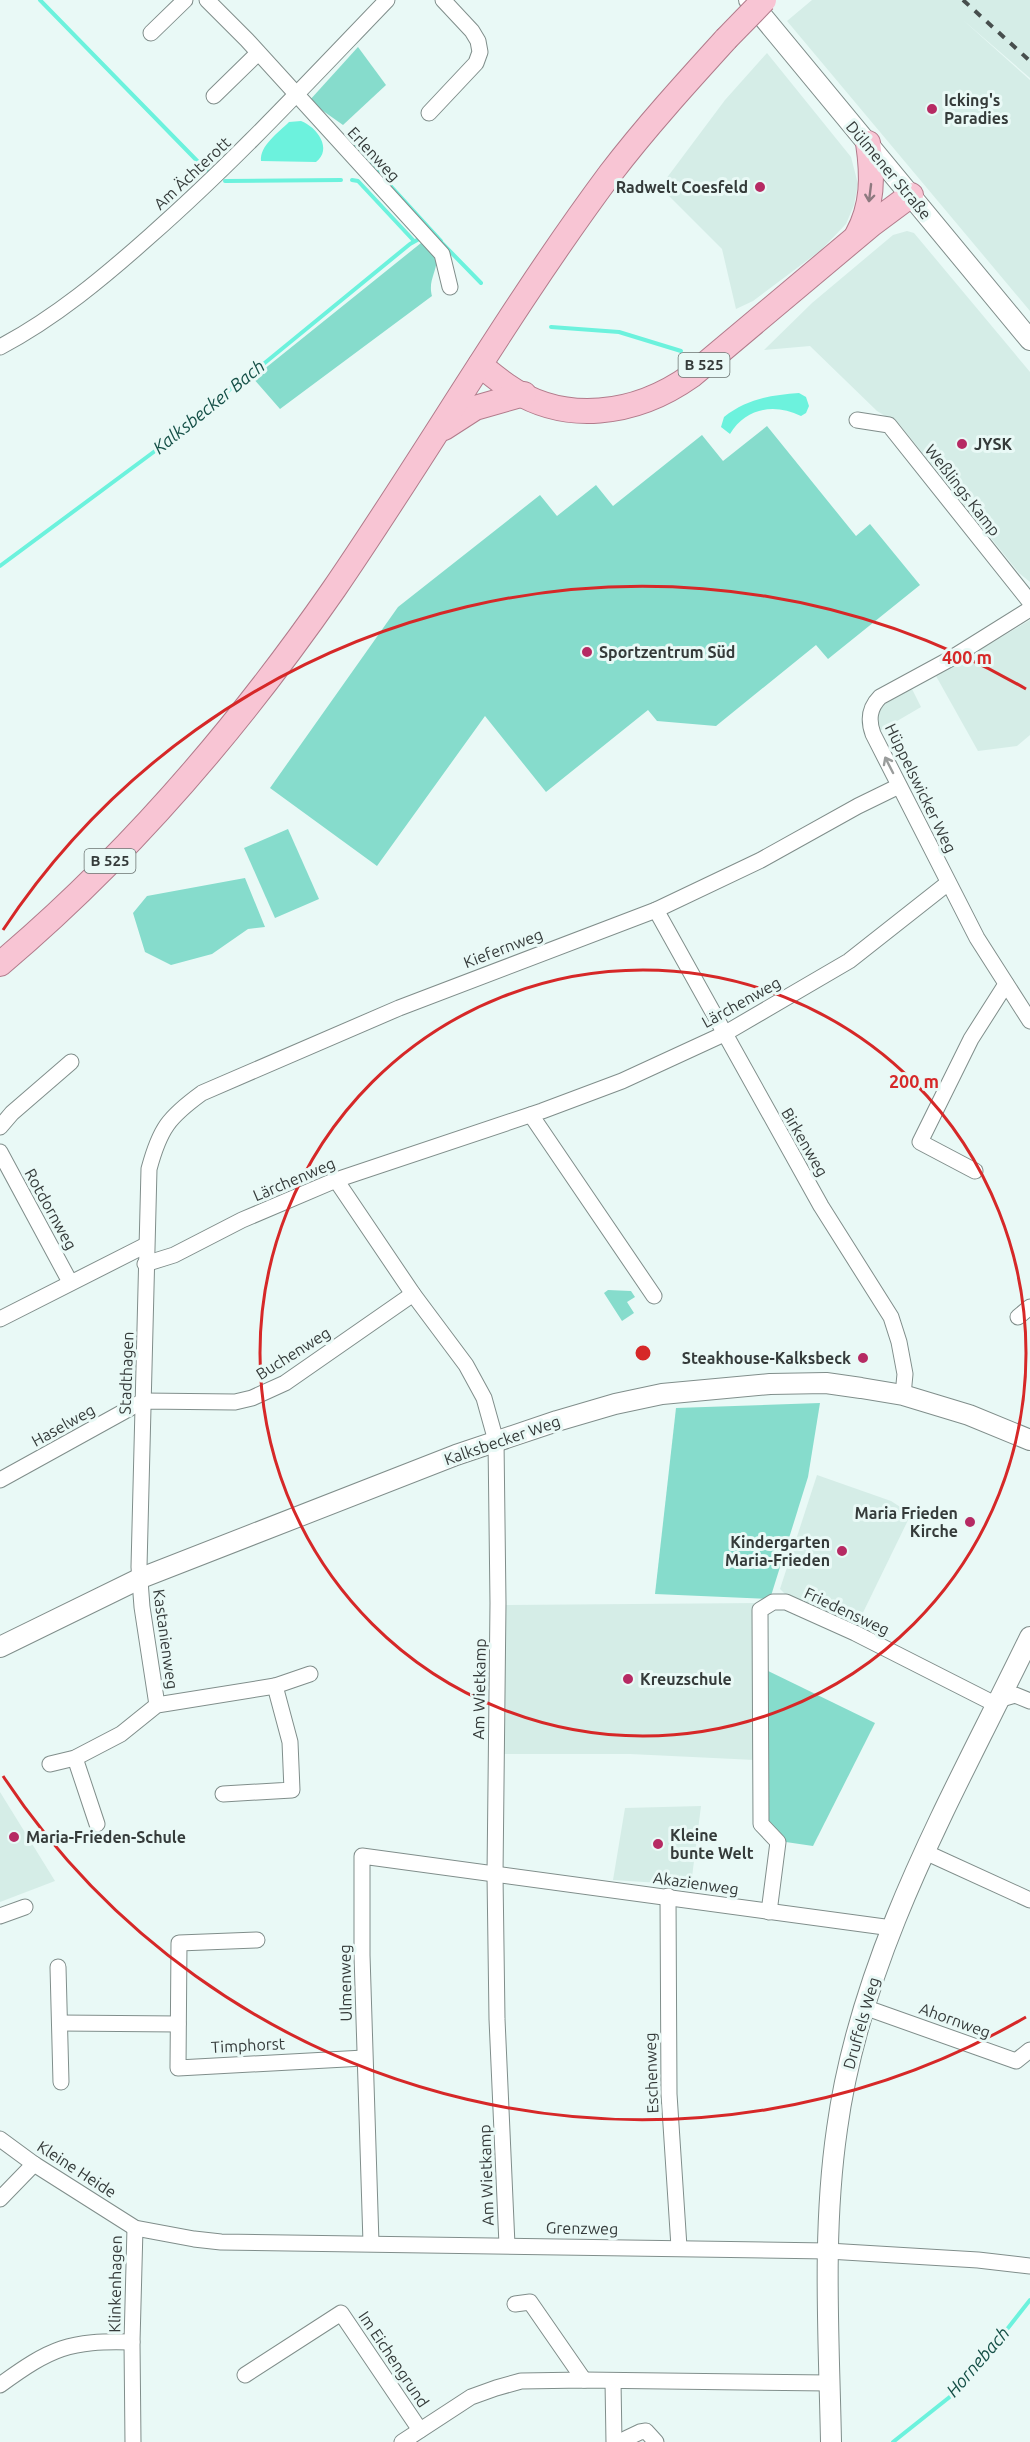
<svg xmlns="http://www.w3.org/2000/svg" width="1030" height="2442" viewBox="0 0 1030 2442" font-family="Ubuntu,sans-serif">
<style>
.built{fill:#d5ede7}
.green{fill:#86dccc}
.water{fill:#6cf2dd}
.lines{fill:none;stroke-linecap:round;stroke-linejoin:round}
.stream{stroke:#6cf2dd;stroke-width:4}
.minor-casing{stroke:#808e8b;stroke-width:17}
.tertiary-casing{stroke:#808e8b;stroke-width:22}
.primary-casing{stroke:#b17b8b;stroke-width:26}
.minor{stroke:#fff;stroke-width:15}
.tertiary{stroke:#fff;stroke-width:20}
.primary{stroke:#f8c5d4;stroke-width:24}
.rail{stroke:#474e4d;stroke-width:4;stroke-dasharray:8 8;stroke-linecap:butt}
.primary-bridge-casing{stroke:#b17b8b;stroke-width:26;stroke-linecap:butt}
.primary-bridge{stroke:#f8c5d4;stroke-width:24}
.oneway{stroke:#8d797f}
.oneway2{stroke:#9a9d9c}
.ring{fill:none;stroke:#d62828;stroke-width:3}
.poi-dot{fill:#b62a63;stroke:#e9f9f6;stroke-width:2}
.labels{text-anchor:middle;stroke-width:6;stroke-linejoin:round;paint-order:stroke}
.shield{fill:#e9f9f6;stroke:#6b7472;stroke-width:1.5}
.shield-label{font-size:15px;font-weight:bold;fill:#353b3a}
.poi-label{font-size:16px;font-weight:bold;fill:#353b3a;stroke:#e9f9f6;text-anchor:start}
.street-label{font-size:16px;fill:#353b3a;stroke:#e9f9f6}
.water-label{font-size:18px;font-style:italic;fill:#155047;stroke:#e9f9f6}
.centre{fill:#d62828;stroke:#e9f9f6;stroke-width:3}
.ring-label{font-size:18px;text-anchor:middle;font-weight:bold;fill:#d62828;stroke:#e9f9f6;stroke-width:6;stroke-linejoin:round;paint-order:stroke}
</style>
<rect width="100%" height="100%" fill="#e9f9f6"/>
<g class="built">
<polygon points="812,0 1030,0 1030,78 963,20 1030,80 1030,311 787,21"/>
<polygon points="767,53 851,157 858,184 854,205 846,224 821,250 753,301 736,309 722,249 660,187 725,100"/>
<polygon points="907,231 914,233 1030,372 1030,582 1019,573 900,425 877,411 810,346 764,350 812,303 893,235"/>
<polygon points="1030,620 1030,735 1017,746 978,751 936,676"/>
<polygon points="912,689 921,707 880,731 878,718 882,705"/>
<polygon points="817,1475 891,1501 911,1514 855,1629 787,1596 780,1589"/>
<polygon points="759,1603 755,1760 630,1754 497,1754 502,1605"/>
<polygon points="0,1792 55,1881 0,1902"/>
<polygon points="701,1806 691,1885 613,1880 625,1808"/>
</g>
<g class="green">
<polygon points="358,47 386,85 343,125 309,101"/>
<path d="M421 243 437 258C436 274 428 281 432 296L280 409 253 378Z"/>
<polygon points="767,426 856,536 870,524 920,585 828,659 816,645 716,726 657,721 648,710 546,792 485,716 377,866 270,788 398,607 540,495 557,516 596,485 613,506 702,435 723,461"/>
<polygon points="288,829 319,899 275,918 244,848"/>
<polygon points="245,878 265,927 248,929 212,954 171,965 145,952 133,913 147,896"/>
<polygon points="608,1290 631,1291 635,1297 627,1302 634,1313 622,1321 604,1293"/>
<polygon points="820,1403 808,1477 770,1599 655,1594 676,1408"/>
<polygon points="762,1668 875,1723 813,1846 779,1841 763,1824"/>
</g>
<g class="water">
<path d="M301 121C317 127 333 149 316 162L261 161C259 146 279 132 289 122Z"/>
<path d="M799 393 806 397 809 406 806 413 801 416C774 403 746 408 730 434L721 427 724 417C747 399 771 395 799 393Z"/>
</g>
<g class="lines">
<g class="stream">
<polyline points="40,0 208,172"/>
<polyline points="355,147 441,241"/>
<polyline points="352,180 358,181 414,241"/>
<polyline points="225,181 341,180"/>
<polyline points="439,240 481,283"/>
<polyline points="551,327 619,332 681,351"/>
<polyline points="0,566 155,451 185,423 226,393 242,377 261,366 410,244 419,239"/>
<polyline points="893,2442 961,2388 1030,2300"/>
</g>
<g class="minor-casing">
<g id="minor">
<polyline points="207,0 247,40 442,254 450,287"/>
<polyline points="151,33 185,0"/>
<polyline points="214,96 258,53"/>
<polyline points="429,113 476,63 480,52 478,41 472,31 443,0"/>
<path d="M0 347C55 318 104 277 150 236 234 162 309 81 387 0"/>
<polyline points="857,420 889,425 1030,602"/>
<path d="M1030 609 950 659 880 697C869 708 868 720 873 734L977 938 1030 1021"/>
<polyline points="656,910 821,1206 891,1317 899,1342 905,1374 903,1395"/>
<polyline points="531,1115 654,1296"/>
<polyline points="0,1127 12,1113 71,1062"/>
<polyline points="0,1152 70,1282"/>
<polyline points="975,1171 920,1142 971,1039 1006,984"/>
<polyline points="336,1180 413,1294 466,1365 484,1398 496,1441 498,1603 495,1875 497,2019 507,2245"/>
<polyline points="145,1264 174,1255 242,1220 336,1180 542,1111 622,1081 724,1034 849,961 948,883"/>
<polyline points="1018,1317 1030,1307"/>
<polyline points="0,1319 146,1245"/>
<polyline points="0,1480 143,1401 235,1402 252,1398 285,1383 413,1294"/>
<path d="M157 1705 142 1607 139 1567 149 1169C160 1128 169 1117 202 1093L399 1008 656 910 761 860 858 806 899 786"/>
<polyline points="75,1758 97,1824"/>
<polyline points="50,1764 75,1758 121,1734 157,1705 275,1686 310,1674"/>
<polyline points="223,1794 292,1790 290,1742 275,1686"/>
<polyline points="925,1852 1030,1900"/>
<polyline points="668,1896 669,2094 679,2247"/>
<polyline points="769,1912 778,1842 761,1824 760,1610 773,1602 786,1602 855,1633 991,1702 1015,1695 1030,1701"/>
<polyline points="0,1916 25,1907"/>
<polyline points="257,1940 179,1943 178,2068 364,2058"/>
<polyline points="58,1967 61,2082"/>
<polyline points="864,2007 1016,2061 1030,2050"/>
<polyline points="60,2023 178,2024"/>
<polyline points="0,2139 34,2164 135,2228 194,2239 221,2242 828,2251 978,2260 1030,2266"/>
<polyline points="0,2199 34,2164"/>
<polyline points="371,2243 362,1955 362,1856 892,1928"/>
<polyline points="515,2304 530,2302 584,2380"/>
<polyline points="245,2375 341,2313 420,2430"/>
<polyline points="613,2381 614,2442"/>
<path d="M0 2385C51 2348 69 2340 132 2342"/>
<polyline points="133,2442 132,2342 135,2228"/>
<polyline points="402,2442 471,2397 496,2388 521,2381 584,2380 829,2383"/>
<polyline points="619,2442 640,2432 646,2431 656,2442"/>
</g>
</g>
<g class="tertiary-casing">
<g id="tertiary">
<polyline points="749,0 1030,340"/>
<polyline points="0,1647 141,1578 456,1455 557,1421 615,1404 662,1394 770,1384 826,1383 861,1388 903,1395 969,1415 1030,1440"/>
<path d="M831 2442C829 2338 822 2232 837 2129 861 1952 953 1796 1030 1637"/>
</g>
</g>
<g class="primary-casing">
<g id="primary">
<path d="M857 235C873 206 873 176 868 143"/>
<path d="M480 365C489 372 497 379 506 385 564 426 636 415 691 376L872 224 911 195"/>
<polyline points="444,428 475,408 524,394"/>
<path d="M0 964C128 856 239 726 334 589 428 452 511 307 610 174 646 127 686 83 726 39"/>
</g>
</g>
<use href="#minor" class="minor"/>
<use href="#tertiary" class="tertiary"/>
<use href="#primary" class="primary"/>
<polyline class="rail" points="963,0 1030,61"/>
<g class="primary-bridge-casing">
<polyline id="primary-bridge" points="726,39 764,0"/>
</g>
<use href="#primary-bridge" class="primary-bridge"/>
</g>
<defs><path id="oneway-shaft" d="M-6 0H5M1.5-3L5.5 0L1.5 3" fill="none" stroke-width="1.6" stroke-linecap="round" stroke-linejoin="round" transform="scale(1.5)"/></defs>
<use class="oneway" href="#oneway-shaft" transform="translate(870 193) rotate(97)"/>
<use class="oneway2" href="#oneway-shaft" transform="translate(889 765) rotate(-117)"/>
<g class="ring">
<circle cx="643" cy="1353" r="383"/>
<path d="M1026 2017A767 767 0 0 1 3 1776M3 930A767 767 0 0 1 1026 689"/>
</g>
<g class="poi-dot">
<circle cx="932" cy="109" r="6"/>
<circle cx="760" cy="187" r="6"/>
<circle cx="962" cy="444" r="6"/>
<circle cx="587" cy="652" r="6"/>
<circle cx="863" cy="1358" r="6"/>
<circle cx="970" cy="1522" r="6"/>
<circle cx="842" cy="1551" r="6"/>
<circle cx="628" cy="1679" r="6"/>
<circle cx="14" cy="1837" r="6"/>
<circle cx="658" cy="1844" r="6"/>
</g>
<g class="labels">
<g class="shield">
<rect x="678.5" y="353" width="51" height="24" rx="4.5"/>
<rect x="84.5" y="849" width="51" height="24" rx="4.5"/>
</g>
<g class="shield-label">
<text x="704" y="370">B 525</text>
<text x="110" y="866">B 525</text>
</g>
<g class="poi-label">
<text x="944" y="106">Icking's<tspan x="944" dy="18">Paradies</tspan></text>
<text x="748" y="193" text-anchor="end">Radwelt Coesfeld</text>
<text x="974" y="450">JYSK</text>
<text x="599" y="658">Sportzentrum Süd</text>
<text x="851" y="1364" text-anchor="end">Steakhouse-Kalksbeck</text>
<text x="958" y="1519" text-anchor="end">Maria Frieden<tspan x="958" dy="18">Kirche</tspan></text>
<text x="830" y="1548" text-anchor="end">Kindergarten<tspan x="830" dy="18">Maria-Frieden</tspan></text>
<text x="640" y="1685">Kreuzschule</text>
<text x="670" y="1841">Kleine<tspan x="670" dy="18">bunte Welt</tspan></text>
<text x="26" y="1843">Maria-Frieden-Schule</text>
</g>
<g class="street-label">
<text transform="translate(374 154) rotate(47)" y="6">Erlenweg</text>
<text transform="translate(889 170) rotate(50)" y="6">Dülmener Straße</text>
<text transform="translate(192 173) rotate(-43)" y="6">Am Ächterott</text>
<text transform="translate(963 490) rotate(52)" y="6">Weßlings Kamp</text>
<text transform="translate(921 788) rotate(64)" y="6">Hüppelswicker Weg</text>
<text transform="translate(503 948) rotate(-21)" y="6">Kiefernweg</text>
<text transform="translate(741 1002) rotate(-29)" y="6">Lärchenweg</text>
<text transform="translate(805 1142) rotate(60)" y="6">Birkenweg</text>
<text transform="translate(294 1179) rotate(-23)" y="6">Lärchenweg</text>
<text transform="translate(51 1209) rotate(61)" y="6">Rotdornweg</text>
<text transform="translate(293 1353) rotate(-32)" y="6">Buchenweg</text>
<text transform="translate(126 1373) rotate(-88)" y="6">Stadthagen</text>
<text transform="translate(63 1425) rotate(-29)" y="6">Haselweg</text>
<text transform="translate(502 1440) rotate(-19)" y="6">Kalksbecker Weg</text>
<text transform="translate(847 1611) rotate(25)" y="6">Friedensweg</text>
<text transform="translate(166 1639) rotate(82)" y="6">Kastanienweg</text>
<text transform="translate(479 1689) rotate(-89)" y="6">Am Wietkamp</text>
<text transform="translate(696 1883) rotate(8)" y="6">Akazienweg</text>
<text transform="translate(345 1983) rotate(-91)" y="6">Ulmenweg</text>
<text transform="translate(955 2020) rotate(20)" y="6">Ahornweg</text>
<text transform="translate(861 2023) rotate(-74)" y="6">Druffels Weg</text>
<text transform="translate(248 2045) rotate(-3)" y="6">Timphorst</text>
<text transform="translate(651 2073) rotate(-92)" y="6">Eschenweg</text>
<text transform="translate(77 2169) rotate(33)" y="6">Kleine Heide</text>
<text transform="translate(486 2175) rotate(-92)" y="6">Am Wietkamp</text>
<text transform="translate(582 2228) rotate(1)" y="6">Grenzweg</text>
<text transform="translate(115 2284) rotate(-89)" y="6">Klinkenhagen</text>
<text transform="translate(394 2359) rotate(56)" y="6">Im Eichengrund</text>
</g>
<g class="water-label">
<text transform="translate(209 407) rotate(-39)" y="6">Kalksbecker Bach</text>
<text transform="translate(978 2362) rotate(-49)" y="6">Hornebach</text>
</g>
</g>
<circle cx="643" cy="1353" r="9" class="centre"/>
<g class="ring-label">
<text x="967" y="664">400 m</text>
<text x="914" y="1088">200 m</text>
</g>
</svg>
